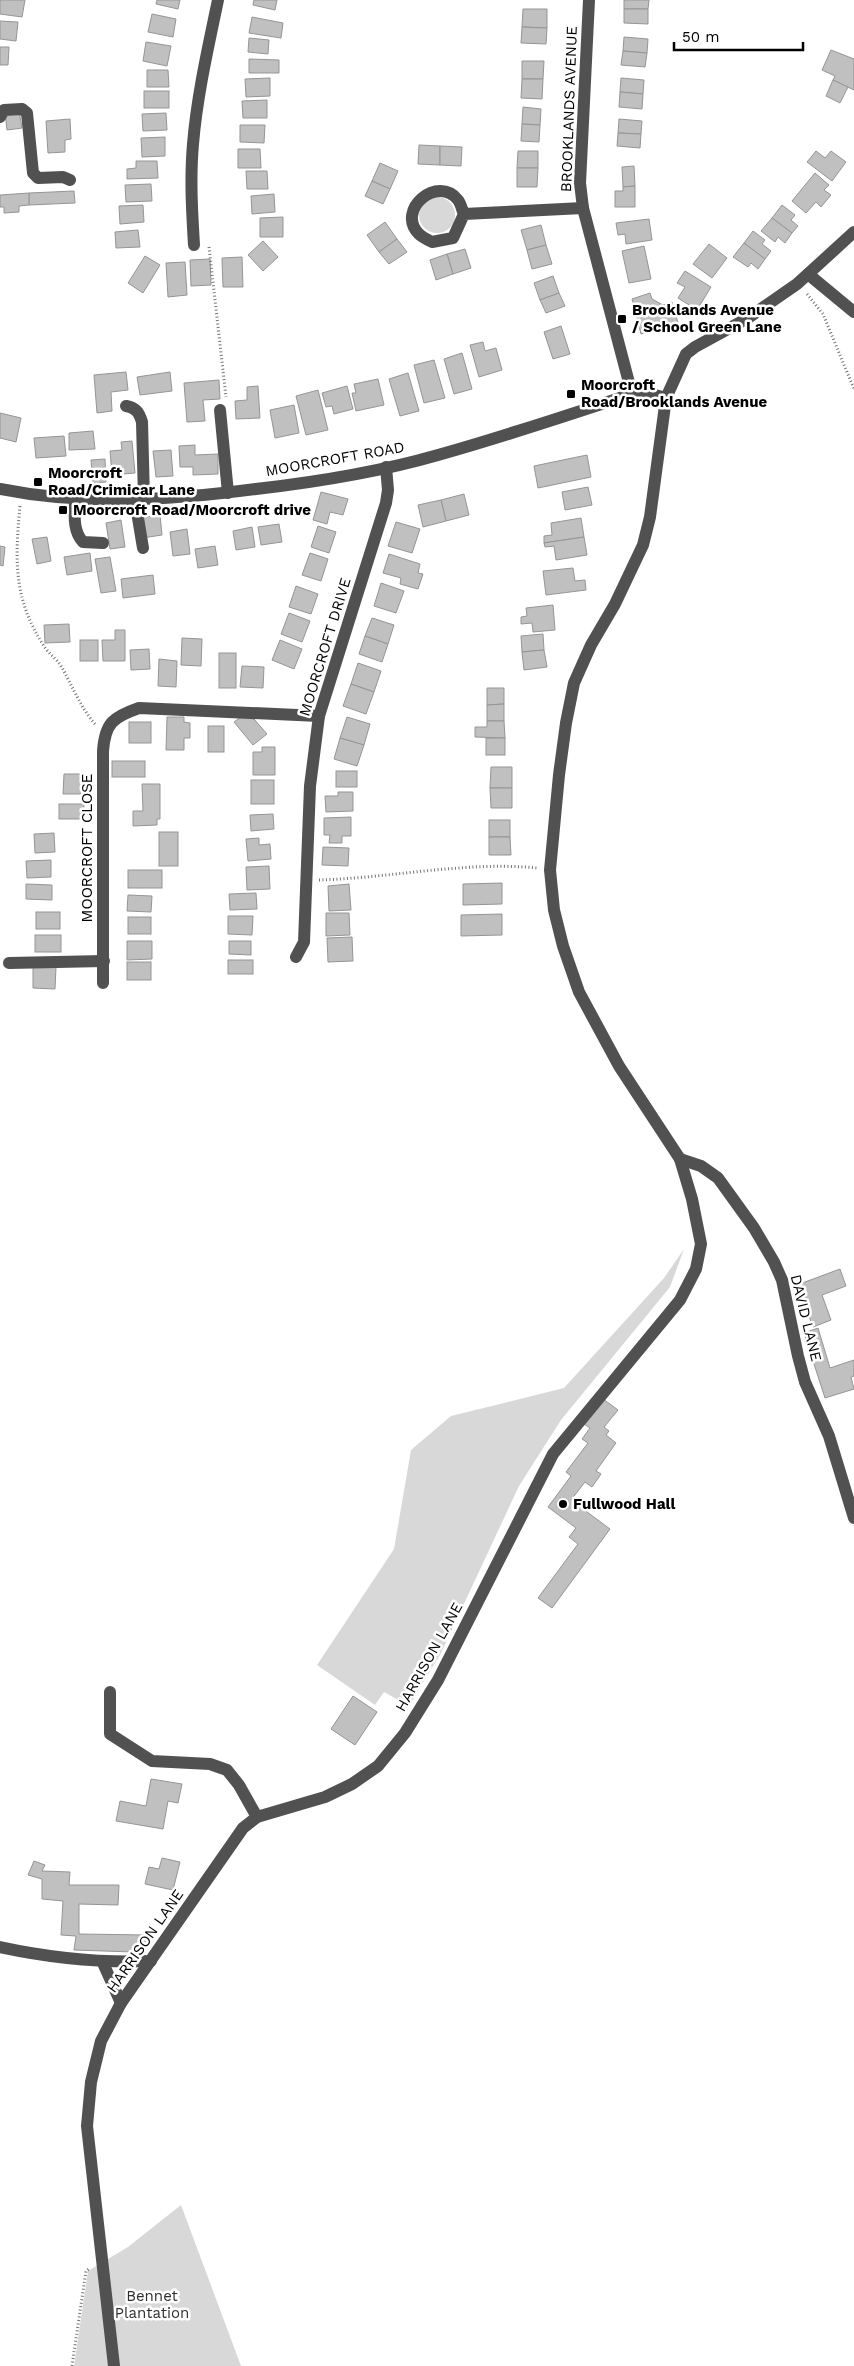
<svg xmlns="http://www.w3.org/2000/svg" width="854" height="2366" viewBox="0 0 854 2366" font-family="'Work Sans',sans-serif">
<style>
.green{fill:#d8d8d8}
.building{fill:#c0c0c0;stroke:#959595}
.lines{fill:none;stroke-linecap:round;stroke-linejoin:round}
.path{stroke:#737373;stroke-width:3;stroke-dasharray:1 2.5;stroke-linecap:butt}
.minor{stroke:#515151;stroke-width:12}
.poi-dot{fill:#000;stroke:#fff;stroke-width:2}
.labels{text-anchor:middle;stroke-width:5;stroke-linejoin:round;paint-order:stroke}
.street-label{font-size:15px;fill:#000;stroke:#fff}
.poi-label{font-size:15px;font-weight:bold;fill:#000;stroke:#fff;text-anchor:start}
.park-label{font-size:15px;fill:#2f2f2f;stroke:#fff}
</style>
<rect width="100%" height="100%" fill="#fff"/>
<g class="green">
<circle cx="437" cy="215" r="18"/>
<polygon points="684,1249 670,1287 561,1420 519,1486 441,1653 409,1706 384,1692 375,1705 317,1665 394,1549 411,1450 451,1416 564,1388 664,1278"/>
<polygon points="181,2205 241,2366 74,2366 88,2271 128,2247"/>
</g>
<g class="building">
<polygon points="0,0 25,0 22,17 0,14"/>
<polygon points="157,0 180,0 178,9 156,4"/>
<polygon points="254,0 277,0 275,10 253,5"/>
<polygon points="624,0 649,0 648,9 624,9"/>
<polygon points="523,9 547,9 547,28 522,27"/>
<polygon points="624,9 648,9 648,24 624,23"/>
<polygon points="152,14 176,19 173,37 148,32"/>
<polygon points="252,17 283,23 281,38 249,33"/>
<polygon points="0,21 18,22 16,41 0,39"/>
<polygon points="522,27 547,28 546,44 521,43"/>
<polygon points="624,37 648,39 647,53 623,51"/>
<polygon points="249,38 269,40 268,54 248,52"/>
<polygon points="146,42 171,46 167,66 143,61"/>
<polygon points="0,47 9,47 8,65 0,65"/>
<polygon points="831,50 854,59 854,90 833,80 835,76 822,70"/>
<polygon points="623,51 647,53 645,67 621,65"/>
<polygon points="249,59 279,60 279,73 249,73"/>
<polygon points="522,61 544,61 543,79 522,79"/>
<polygon points="147,70 168,70 169,87 147,87"/>
<polygon points="270,78 270,96 246,97 245,79"/>
<polygon points="621,78 644,80 643,94 620,92"/>
<polygon points="522,79 543,79 542,99 521,98"/>
<polygon points="833,80 848,87 840,103 826,96"/>
<rect x="144" y="91" width="25" height="17"/>
<polygon points="620,92 643,94 642,109 619,107"/>
<polygon points="267,100 267,118 243,118 242,101"/>
<polygon points="523,107 541,109 540,125 522,124"/>
<polygon points="19,111 22,128 7,130 5,112"/>
<polygon points="166,113 167,130 143,131 142,114"/>
<polygon points="70,119 71,139 65,140 65,152 48,153 46,121"/>
<polygon points="619,119 642,121 641,134 618,133"/>
<polygon points="522,124 540,125 539,142 521,141"/>
<polygon points="240,125 265,125 264,143 240,142"/>
<polygon points="618,133 641,134 640,148 617,146"/>
<polygon points="165,137 165,156 142,157 141,138"/>
<polygon points="419,145 440,146 440,165 418,164"/>
<polygon points="440,146 462,147 461,166 440,165"/>
<polygon points="238,149 260,149 261,168 238,168"/>
<polygon points="518,151 538,151 538,168 517,168"/>
<polygon points="816,151 825,158 831,151 846,162 832,181 807,162"/>
<polygon points="136,161 157,161 158,178 127,179 127,169 136,168"/>
<polygon points="380,163 398,171 390,189 372,181"/>
<polygon points="634,166 635,186 623,187 622,167"/>
<polygon points="517,168 538,168 537,187 517,187"/>
<polygon points="246,171 267,171 268,189 247,189"/>
<polygon points="815,173 829,185 824,190 831,195 821,207 816,202 806,213 792,201"/>
<polygon points="372,181 390,189 383,204 365,196"/>
<polygon points="151,184 152,201 126,202 125,185"/>
<polygon points="635,186 635,207 615,207 615,191 623,191 623,187"/>
<polygon points="74,191 75,203 29,205 29,193"/>
<polygon points="29,193 29,205 19,206 19,212 4,213 4,207 0,207 0,195"/>
<polygon points="274,194 275,212 252,214 251,196"/>
<polygon points="143,205 144,222 120,224 119,206"/>
<polygon points="782,205 795,215 791,220 798,226 792,233 772,218"/>
<polygon points="283,217 283,237 260,237 260,218"/>
<polygon points="772,218 792,233 785,243 778,237 775,242 761,231"/>
<polygon points="649,219 652,240 626,244 625,234 618,235 616,223"/>
<polygon points="385,222 397,239 379,252 367,235"/>
<polygon points="541,225 546,245 527,250 521,230"/>
<polygon points="138,230 140,247 116,248 115,232"/>
<polygon points="753,231 765,240 762,244 771,251 765,259 744,243"/>
<polygon points="397,239 407,252 389,264 379,252"/>
<polygon points="263,241 278,257 263,271 248,255"/>
<polygon points="744,243 765,259 758,269 751,263 748,267 733,257"/>
<polygon points="709,244 727,258 712,278 693,264"/>
<polygon points="546,245 552,264 532,269 527,250"/>
<polygon points="644,246 651,279 629,283 622,251"/>
<polygon points="465,249 471,268 453,274 447,254"/>
<polygon points="447,254 453,274 436,280 430,260"/>
<polygon points="145,256 160,265 143,293 128,283"/>
<polygon points="242,257 243,287 223,287 222,258"/>
<polygon points="210,259 211,285 191,286 190,260"/>
<polygon points="185,262 187,295 168,297 166,263"/>
<polygon points="685,271 711,287 697,310 678,298 685,287 677,283"/>
<polygon points="553,276 559,293 540,300 534,283"/>
<polygon points="559,293 565,306 546,313 540,300"/>
<polygon points="650,293 652,299 663,305 672,302 678,323 641,334 632,299"/>
<polygon points="561,326 570,354 553,359 544,332"/>
<polygon points="483,342 485,351 496,348 502,370 479,377 470,345"/>
<polygon points="462,353 472,389 454,394 444,359"/>
<polygon points="434,360 445,398 424,403 414,365"/>
<polygon points="126,372 128,390 111,392 112,411 97,413 94,375"/>
<polygon points="170,372 172,391 140,395 137,377"/>
<polygon points="408,373 419,411 400,416 389,379"/>
<polygon points="378,379 384,405 356,411 352,393 356,393 354,384"/>
<polygon points="219,380 220,399 203,400 205,421 187,422 184,383"/>
<polygon points="258,386 260,418 236,419 235,401 247,400 247,387"/>
<polygon points="347,386 353,409 334,414 332,406 326,407 322,393"/>
<polygon points="318,390 328,430 306,435 296,396"/>
<polygon points="294,405 299,433 275,438 270,410"/>
<polygon points="0,413 21,418 16,442 0,438"/>
<polygon points="93,431 95,449 69,450 69,433"/>
<polygon points="64,436 66,456 36,458 34,438"/>
<polygon points="132,441 135,473 112,475 110,451 122,450 121,442"/>
<polygon points="195,445 195,455 218,454 218,474 193,475 193,467 180,467 179,446"/>
<polygon points="171,450 173,476 156,477 153,451"/>
<polygon points="587,455 591,477 538,488 534,466"/>
<polygon points="105,459 106,482 93,483 91,460"/>
<polygon points="588,487 592,505 565,510 562,492"/>
<polygon points="321,492 348,499 343,515 330,512 327,524 313,520"/>
<polygon points="464,494 469,515 446,521 441,500"/>
<polygon points="441,500 446,521 423,527 418,505"/>
<polygon points="160,515 162,535 142,538 139,518"/>
<polygon points="581,518 584,537 544,543 544,536 552,535 551,523"/>
<polygon points="121,520 125,547 110,549 106,523"/>
<polygon points="396,522 420,529 412,553 388,546"/>
<polygon points="279,524 282,542 261,545 258,527"/>
<polygon points="318,526 336,532 329,553 311,547"/>
<polygon points="252,527 255,547 236,550 233,531"/>
<polygon points="187,529 190,554 173,556 170,532"/>
<polygon points="47,537 51,561 37,564 32,539"/>
<polygon points="584,537 587,555 556,560 554,546 545,547 544,543"/>
<polygon points="0,546 5,547 3,566 0,565"/>
<polygon points="215,546 218,565 198,568 195,549"/>
<polygon points="90,553 92,571 67,575 64,557"/>
<polygon points="310,553 328,559 321,581 302,575"/>
<polygon points="389,554 420,564 418,573 423,574 418,589 400,584 401,578 383,573"/>
<polygon points="110,557 116,591 101,593 95,559"/>
<polygon points="573,568 575,581 585,580 586,590 546,595 543,571"/>
<polygon points="153,575 155,594 123,598 121,579"/>
<polygon points="381,583 404,591 396,613 374,606"/>
<polygon points="296,586 318,594 311,614 289,607"/>
<polygon points="553,605 555,630 533,632 532,623 521,624 521,617 527,616 526,608"/>
<polygon points="289,613 310,621 302,642 281,634"/>
<polygon points="372,618 394,625 388,644 365,636"/>
<polygon points="69,624 70,642 45,643 44,625"/>
<polygon points="115,630 125,630 125,661 103,661 102,640 115,640"/>
<polygon points="543,634 544,650 522,652 521,636"/>
<polygon points="365,636 388,644 382,662 359,654"/>
<polygon points="182,638 202,639 201,666 181,665"/>
<rect x="80" y="640" width="18" height="21"/>
<polygon points="280,640 302,649 294,669 272,660"/>
<polygon points="149,649 150,669 131,670 130,650"/>
<polygon points="544,650 547,667 524,670 522,652"/>
<rect x="219" y="653" width="17" height="35"/>
<polygon points="159,659 177,661 176,687 158,686"/>
<polygon points="358,663 381,671 374,692 351,684"/>
<polygon points="242,666 264,667 263,688 240,687"/>
<polygon points="351,684 374,692 366,714 343,706"/>
<polygon points="487,688 504,688 504,704 487,705"/>
<polygon points="504,704 504,721 487,721 487,705"/>
<polygon points="167,717 184,717 184,722 190,723 190,738 184,738 184,750 166,750"/>
<polygon points="241,717 254,719 267,734 253,745 234,722"/>
<polygon points="347,717 370,724 364,745 340,738"/>
<polygon points="487,721 504,721 505,738 475,737 475,727 487,727"/>
<rect x="129" y="722" width="22" height="21"/>
<rect x="208" y="726" width="16" height="26"/>
<polygon points="340,738 364,745 357,766 334,759"/>
<rect x="486" y="738" width="19" height="17"/>
<polygon points="262,747 275,747 275,775 253,775 253,752 262,752"/>
<rect x="112" y="761" width="33" height="16"/>
<polygon points="491,767 512,767 512,788 490,788"/>
<rect x="336" y="771" width="21" height="16"/>
<polygon points="64,774 83,774 82,794 63,794"/>
<rect x="251" y="780" width="23" height="24"/>
<polygon points="142,784 160,784 160,819 157,819 157,825 133,826 133,811 143,811"/>
<polygon points="490,788 512,788 512,808 491,808"/>
<polygon points="338,792 353,792 353,811 326,812 325,796 338,796"/>
<rect x="59" y="804" width="25" height="15"/>
<polygon points="273,814 274,829 251,831 250,815"/>
<polygon points="351,817 351,836 342,836 342,843 329,843 330,835 324,835 324,818"/>
<rect x="489" y="820" width="21" height="17"/>
<rect x="159" y="832" width="19" height="34"/>
<polygon points="54,833 55,852 35,853 34,834"/>
<polygon points="489,837 510,837 511,855 489,855"/>
<polygon points="259,838 259,845 270,844 271,859 248,861 246,839"/>
<polygon points="323,847 349,848 348,866 322,865"/>
<polygon points="51,860 51,877 27,878 26,861"/>
<polygon points="269,866 270,889 247,890 246,867"/>
<rect x="128" y="870" width="34" height="18"/>
<polygon points="502,883 502,904 463,905 463,884"/>
<polygon points="26,884 52,885 52,900 26,899"/>
<polygon points="349,884 351,910 329,911 328,886"/>
<polygon points="256,893 257,909 230,910 229,894"/>
<polygon points="128,895 152,896 151,912 127,911"/>
<rect x="36" y="912" width="24" height="17"/>
<polygon points="326,913 349,913 350,935 326,936"/>
<polygon points="502,914 502,935 461,936 461,915"/>
<polygon points="228,916 253,916 252,935 228,934"/>
<rect x="128" y="917" width="23" height="17"/>
<rect x="35" y="935" width="26" height="17"/>
<polygon points="352,937 353,961 328,962 327,938"/>
<polygon points="127,941 152,941 152,959 127,960"/>
<polygon points="229,941 251,941 251,955 229,954"/>
<rect x="228" y="960" width="25" height="14"/>
<rect x="127" y="962" width="24" height="18"/>
<polygon points="33,966 56,967 55,989 33,988"/>
<polygon points="840,1269 846,1286 822,1295 831,1320 813,1327 797,1285"/>
<polygon points="818,1328 830,1368 854,1360 854,1376 851,1377 854,1389 825,1398 804,1333"/>
<polygon points="603,1399 618,1410 604,1427 609,1431 606,1435 616,1443 596,1471 601,1474 592,1487 585,1482 571,1500 610,1529 552,1608 538,1598 578,1544 569,1537 576,1528 548,1507 571,1476 566,1472 588,1443 582,1439 590,1428 584,1424"/>
<polygon points="353,1696 377,1712 355,1745 331,1729"/>
<polygon points="151,1779 182,1784 178,1803 168,1801 163,1829 116,1821 120,1801 146,1806"/>
<polygon points="162,1858 180,1862 173,1890 145,1884 149,1867 159,1869"/>
<polygon points="34,1861 45,1865 42,1871 70,1872 69,1885 119,1885 118,1905 79,1904 79,1934 148,1935 148,1944 133,1952 74,1950 76,1936 61,1935 63,1901 42,1899 42,1879 28,1875"/>
</g>
<g class="lines">
<g class="path">
<polyline points="209,247 226,397"/>
<polyline points="807,294 823,314 854,389"/>
<path d="M20 506C15 559 13 599 44 646 48 653 56 658 61 666 72 685 81 709 96 725"/>
<path d="M319 880C391 878 465 861 537 868"/>
<polyline points="72,2366 86,2271 89,2269"/>
</g>
<g class="minor">
<polyline points="589,0 580,183 583,208 632,394"/>
<polyline points="0,117 4,110 22,109 27,113 33,173 38,178 63,177 70,180"/>
<path d="M464 214C462 210 461 204 458 200 438 174 395 210 419 234 422 237 428 240 432 242L453 238 464 214 583 208"/>
<path d="M194 245C192 212 190 178 193 144 197 96 208 48 218 0"/>
<polyline points="808,274 854,312"/>
<path d="M126 406C136 408 139 412 142 422L144 499"/>
<polyline points="220,410 228,493"/>
<path d="M0 489C84 506 171 500 256 489 317 482 379 472 438 455 503 437 568 415 632 394L648 393 666 398"/>
<path d="M75 498C75 513 72 530 83 542L103 543"/>
<polyline points="135,500 143,548"/>
<polyline points="296,957 304,942 310,786 319,716 386,503 388,490 386,467"/>
<polyline points="9,963 104,961"/>
<path d="M103 983V751C105 723 113 717 139 708L319 716"/>
<polyline points="680,1159 701,1166 718,1178 754,1228 774,1262 782,1280 798,1356 805,1382 829,1436 854,1518"/>
<polyline points="110,1692 110,1734 152,1761 210,1764 227,1770 239,1785 257,1817"/>
<path d="M0 1947C51 1958 99 1963 151 1961"/>
<polyline points="103,1963 121,2003"/>
<polyline points="114,2366 87,2126 91,2082 101,2041 121,2003 243,1828 257,1817 325,1797 352,1784 378,1766 405,1733 438,1680 553,1454 680,1300 696,1269 701,1244 692,1199 680,1159 619,1066 579,992 563,946 554,910 550,870 559,775 566,723 574,683 591,645 615,604 643,545 650,517 666,398 686,354 695,347 748,318 797,284 854,232"/>
</g>
</g>
<g class="poi-dot">
<rect x="617" y="314" width="10" height="10" rx="2.5"/>
<rect x="566" y="389" width="10" height="10" rx="2.5"/>
<rect x="33" y="477" width="10" height="10" rx="2.5"/>
<rect x="58" y="505" width="10" height="10" rx="2.5"/>
<circle cx="563" cy="1504" r="5"/>
</g>
<g class="labels">
<g class="street-label">
<text transform="translate(569 109) rotate(-88)" y="5">BROOKLANDS AVENUE</text>
<text transform="translate(335 459) rotate(-10)" y="5">MOORCROFT ROAD</text>
<text transform="translate(325 647) rotate(-73)" y="5">MOORCROFT DRIVE</text>
<text transform="translate(87 848) rotate(-90)" y="5">MOORCROFT CLOSE</text>
<text transform="translate(806 1318) rotate(76)" y="5">DAVID LANE</text>
<text transform="translate(429 1657) rotate(-61)" y="5">HARRISON LANE</text>
<text transform="translate(145 1941) rotate(-55)" y="5">HARRISON LANE</text>
</g>
<g class="poi-label">
<text x="632" y="315">Brooklands Avenue<tspan x="632" dy="17">/ School Green Lane</tspan></text>
<text x="581" y="390">Moorcroft<tspan x="581" dy="17">Road/Brooklands Avenue</tspan></text>
<text x="48" y="478">Moorcroft<tspan x="48" dy="17">Road/Crimicar Lane</tspan></text>
<text x="73" y="515">Moorcroft Road/Moorcroft drive</text>
<text x="573" y="1509">Fullwood Hall</text>
</g>
<g class="park-label">
<text x="152" y="2301">Bennet<tspan x="152" dy="17">Plantation</tspan></text>
</g>
</g>
<path d="M674 42v8h129v-8" fill="none" stroke="#000000" stroke-width="2.5"/>
<text x="682" y="42" font-size="15" fill="#000000" stroke="#ffffff" stroke-width="4" paint-order="stroke">50 m</text>
</svg>
